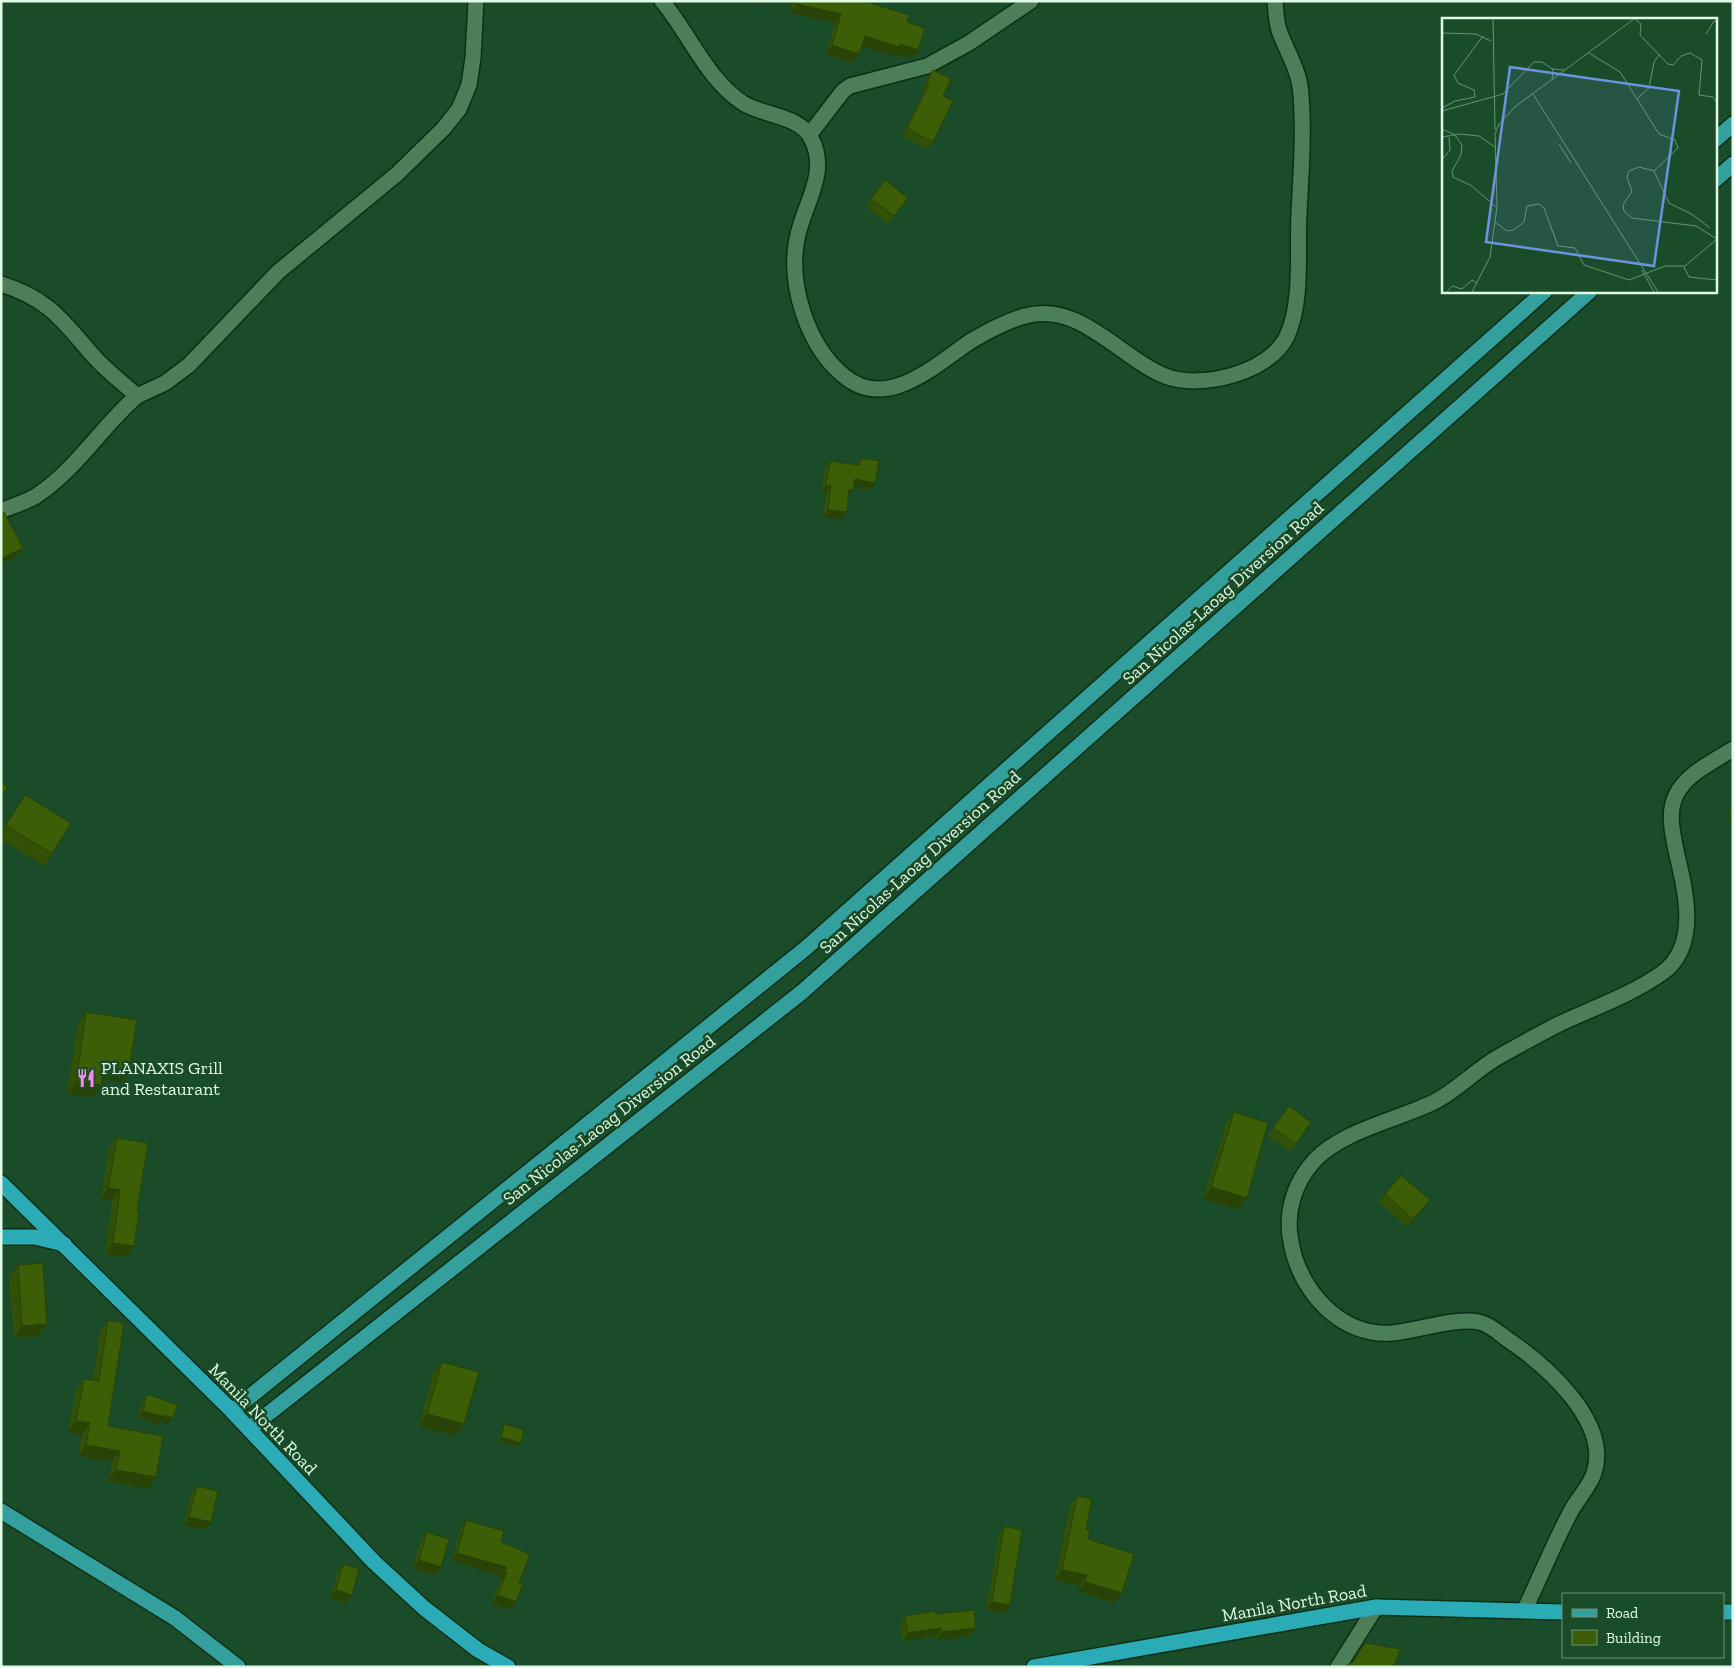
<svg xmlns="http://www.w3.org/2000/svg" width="1734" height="1668" viewBox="0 0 1734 1668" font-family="'Zilla Slab',serif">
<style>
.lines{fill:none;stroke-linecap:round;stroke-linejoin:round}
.minor-casing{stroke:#093016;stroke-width:18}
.primary-casing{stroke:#093016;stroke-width:18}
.trunk-casing{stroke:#093016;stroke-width:18}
.minor{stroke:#4c7e58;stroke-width:15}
.primary{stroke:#33a09e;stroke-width:15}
.trunk{stroke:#2aabb5;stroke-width:15}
.wall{fill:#335106}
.shaded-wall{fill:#294205}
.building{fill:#3b5e07;stroke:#294205}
.labels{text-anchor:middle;stroke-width:5;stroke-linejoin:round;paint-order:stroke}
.street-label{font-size:18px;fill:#e1fce6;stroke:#1a4c29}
.poi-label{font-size:18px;fill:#e1fce6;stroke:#1a4c29;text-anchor:start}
.inset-road{fill:none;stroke:#6a9275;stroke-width:1}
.view{fill:#6b94de;fill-opacity:0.15;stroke:#6b94de;stroke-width:2.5}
.inset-edge{fill:none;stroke:#e1fce6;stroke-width:2.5}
</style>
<rect width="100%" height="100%" fill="#1a4c29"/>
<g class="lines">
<g class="minor-casing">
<g id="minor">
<path d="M662 1C689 33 707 80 743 103 763 116 799 115 811 138 830 173 803 205 797 239 788 284 807 346 844 376 887 412 935 365 971 341 988 331 1006 321 1025 316 1080 301 1120 358 1165 376 1200 390 1270 373 1287 336 1303 302 1297 250 1299 213 1301 174 1304 134 1301 95 1300 72 1288 54 1280 33 1276 23 1276 12 1275 1"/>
<polyline points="810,134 843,91 850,86 927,66 969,43 1031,1"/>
<path d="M1 284C54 301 64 324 99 362 111 374 125 385 137 396L165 383 189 365 278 272 397 174 444 128 459 109 469 85 473 58 476 1"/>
<path d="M1 511C13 506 26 502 36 496 77 469 101 427 137 396"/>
<path d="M1524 1611C1540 1578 1553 1545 1570 1513 1577 1499 1589 1488 1594 1473 1611 1421 1544 1364 1507 1339 1499 1333 1489 1324 1479 1322 1457 1317 1416 1331 1392 1333 1340 1337 1299 1290 1291 1242 1285 1213 1294 1183 1314 1161 1341 1131 1397 1120 1434 1102 1458 1090 1476 1069 1500 1056 1520 1045 1539 1034 1559 1024 1593 1008 1631 995 1662 973 1699 947 1686 893 1677 855 1673 836 1667 813 1676 795 1686 774 1714 761 1733 749"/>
<polyline points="1338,1667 1376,1607"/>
</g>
</g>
<g class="primary-casing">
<g id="primary">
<polyline points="1715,140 1733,124"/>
<polyline points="1715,180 1733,164"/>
<polyline points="232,1411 806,948 1545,291"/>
<polyline points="249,1429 802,992 1590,291"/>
<polyline points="1,1511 175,1618 238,1667"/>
</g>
</g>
<g class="trunk-casing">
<g id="trunk">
<polyline points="1,1183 232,1411 374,1562 424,1608 478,1650 508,1667"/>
<polyline points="1,1237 35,1237 64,1244"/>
<polyline points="1723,1612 1733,1612"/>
<polyline points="1034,1667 1376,1607 1563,1612"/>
</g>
</g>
<use href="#minor" class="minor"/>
<use href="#primary" class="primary"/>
<use href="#trunk" class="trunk"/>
</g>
<g class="wall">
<polygon points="781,1 864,1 907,22 918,50 912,59 894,53 893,56 862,46 853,63 826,54 835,23 791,13 792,5"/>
<polygon points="933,70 943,96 933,142 928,149 902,136 924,92 922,91 928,77"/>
<polygon points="871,199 902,206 888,224 866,207"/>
<polygon points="861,458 875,483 870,490 854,487 848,497 847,512 842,519 823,517 826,494 821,493 825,468 830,461 856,465"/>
<polygon points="25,795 52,854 44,866 1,840 1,832"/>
<polygon points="1733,802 1733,819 1729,818"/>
<polygon points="86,1012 129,1070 121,1082 102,1079 101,1085 92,1097 67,1093 78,1024"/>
<polygon points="1289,1106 1311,1122 1290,1152 1268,1136"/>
<polygon points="1234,1112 1239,1209 1203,1199 1226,1124"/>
<polygon points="117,1138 137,1210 127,1257 105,1254 112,1201 101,1199 109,1148"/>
<polygon points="1385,1194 1430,1200 1424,1208 1407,1227 1379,1202"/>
<polygon points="18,1265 47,1324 38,1336 14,1338 9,1277"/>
<polygon points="108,1320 108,1426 156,1477 148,1489 108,1481 112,1462 78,1456 82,1435 68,1432 76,1390 84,1379 93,1380 100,1332"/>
<polygon points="442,1362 456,1437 419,1426 433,1374"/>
<polygon points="147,1394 173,1418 169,1424 160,1422 159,1424 138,1417 143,1401"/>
<polygon points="504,1424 518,1447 498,1441 502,1428"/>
<polygon points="197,1486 205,1530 184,1525 191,1495"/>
<polygon points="1077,1496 1088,1539 1115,1603 1078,1591 1080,1585 1055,1580 1070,1506"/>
<polygon points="466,1520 501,1542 519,1583 516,1602 511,1610 492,1603 501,1581 498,1580 500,1575 452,1561 460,1528"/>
<polygon points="1004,1526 1010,1605 1004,1613 986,1610 999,1535"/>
<polygon points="427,1532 435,1575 413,1568 421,1540"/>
<polygon points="343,1564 352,1595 346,1603 330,1598 338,1572"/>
<polygon points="936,1614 970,1636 936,1640 935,1636 903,1641 900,1624 905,1616"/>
</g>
<g class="shaded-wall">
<polygon points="750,1 759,1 758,4"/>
<polygon points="781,1 795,1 792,5"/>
<polygon points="797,4 841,14 835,23 791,13"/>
<polygon points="865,36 900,44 918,50 912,59 894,53 893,56 858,45"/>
<polygon points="832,45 859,54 853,63 826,54"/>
<polygon points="855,479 875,483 870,490 850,486"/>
<polygon points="826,486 831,486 826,494 821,493"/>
<polygon points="849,489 853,490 848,497"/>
<polygon points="828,510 847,512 842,519 823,517"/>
<polygon points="23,548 17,556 1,564 1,559"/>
<polygon points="1733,813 1733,819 1729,818"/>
<polygon points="104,1066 129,1070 121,1082 95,1078"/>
<polygon points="76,1081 101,1085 92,1097 67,1093"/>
<polygon points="1211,1187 1247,1198 1239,1209 1203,1199"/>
<polygon points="108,1188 120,1190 112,1201 101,1199"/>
<polygon points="1430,1200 1424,1208 1407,1227 1413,1219"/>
<polygon points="113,1243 134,1246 127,1257 105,1254"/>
<polygon points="47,1324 38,1336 14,1338 22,1326"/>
<polygon points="143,1411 164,1415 173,1418 169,1424 160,1422 159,1424 138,1417"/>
<polygon points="427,1414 464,1424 456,1437 419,1426"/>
<polygon points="76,1421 90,1423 82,1435 68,1432"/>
<polygon points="501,1437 521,1443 518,1447 498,1441"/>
<polygon points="86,1445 120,1451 112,1462 78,1456"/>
<polygon points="116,1470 156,1477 148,1489 108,1481"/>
<polygon points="189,1517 211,1522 205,1530 184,1525"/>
<polygon points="457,1553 506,1567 500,1575 452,1561"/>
<polygon points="419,1560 441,1567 435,1575 413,1568"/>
<polygon points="1062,1570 1087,1575 1080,1585 1055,1580"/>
<polygon points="504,1571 507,1572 501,1581 498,1580"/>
<polygon points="1085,1582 1122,1593 1115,1603 1078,1591"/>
<polygon points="336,1590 352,1595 346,1603 330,1598"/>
<polygon points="498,1595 516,1602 511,1610 492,1603"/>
<polygon points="992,1602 1010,1605 1004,1613 986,1610"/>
<polygon points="941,1628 935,1636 903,1641 908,1633"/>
<polygon points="976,1628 970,1636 936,1640 941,1632"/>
</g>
<g class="building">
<polygon points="798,1 864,1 909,15 907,22 925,28 918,50 900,44 899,47 865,36 859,54 832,45 841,14 797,4"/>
<polygon points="933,70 951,79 943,96 953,101 933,142 907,128 929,85 927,83"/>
<polygon points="885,180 908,198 894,216 871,199"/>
<polygon points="861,458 879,461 875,483 855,479 853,490 849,489 847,512 828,510 831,486 826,486 830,461 860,465"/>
<polygon points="4,512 23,548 1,559 1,514"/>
<polygon points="1,781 8,788 1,794"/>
<polygon points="25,795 71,823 52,854 6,825"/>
<polygon points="86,1012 137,1020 129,1070 104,1066 101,1085 76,1081"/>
<polygon points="1289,1106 1311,1122 1296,1144 1273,1128"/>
<polygon points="1234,1112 1268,1123 1247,1198 1211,1187"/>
<polygon points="117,1138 148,1143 137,1210 139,1211 134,1246 113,1243 120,1190 108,1188"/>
<polygon points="1401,1175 1430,1200 1413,1219 1385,1194"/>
<polygon points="43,1263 47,1324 22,1326 18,1265"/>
<polygon points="108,1320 124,1323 108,1426 163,1436 156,1477 116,1470 120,1451 86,1445 90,1423 76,1421 84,1379 99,1381"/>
<polygon points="442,1362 479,1372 464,1424 427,1414"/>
<polygon points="147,1394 178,1405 173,1418 164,1415 164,1417 143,1411"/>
<polygon points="504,1424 524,1430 521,1443 501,1437"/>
<polygon points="197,1486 218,1491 211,1522 189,1517"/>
<polygon points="1077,1496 1092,1499 1086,1529 1090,1530 1088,1539 1134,1554 1122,1593 1085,1582 1087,1575 1062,1570"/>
<polygon points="466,1520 504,1531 501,1542 530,1554 519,1583 523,1584 516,1602 498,1595 507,1572 504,1571 506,1567 457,1553"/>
<polygon points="1004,1526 1022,1530 1010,1605 992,1602"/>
<polygon points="427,1532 449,1539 441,1567 419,1560"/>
<polygon points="343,1564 359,1569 352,1595 336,1590"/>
<polygon points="974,1610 976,1628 941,1632 941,1628 908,1633 905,1616 935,1611 936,1614"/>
<polygon points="1365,1643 1401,1649 1393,1667 1344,1667 1353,1662"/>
</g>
<defs>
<g id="restaurant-bare" transform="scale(1.5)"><path d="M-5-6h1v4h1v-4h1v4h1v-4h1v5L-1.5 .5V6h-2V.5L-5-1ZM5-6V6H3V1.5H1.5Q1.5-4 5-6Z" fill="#f688ec" stroke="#1a4c29" stroke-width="2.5" paint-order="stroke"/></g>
</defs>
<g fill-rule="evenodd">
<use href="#restaurant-bare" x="86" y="1078"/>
</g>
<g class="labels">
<g class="street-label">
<text transform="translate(1223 593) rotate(-42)" y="6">San Nicolas-Laoag Diversion Road</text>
<text transform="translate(920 862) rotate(-42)" y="6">San Nicolas-Laoag Diversion Road</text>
<text transform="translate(609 1120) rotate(-38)" y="6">San Nicolas-Laoag Diversion Road</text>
<text transform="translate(263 1419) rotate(46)" y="6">Manila North Road</text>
<text transform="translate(1294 1603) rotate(-10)" y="6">Manila North Road</text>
</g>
<g class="poi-label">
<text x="101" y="1074">PLANAXIS Grill<tspan x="101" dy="21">and Restaurant</tspan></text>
</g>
</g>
<g transform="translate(1442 18)">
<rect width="275" height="275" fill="#1a4c29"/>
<path class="inset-road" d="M51 1 53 112M193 1 199 6 198 17 226 46 231 47 239 38 248 35 260 42 257 77 271 79 275 85M0 15 34 16 49 23M264 16 272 3 275 4M147 35 178 54 195 81M217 37 212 44 207 70 195 81 217 116 233 122 236 130 212 153 197 149 187 153 185 159 190 173 181 187 182 193 190 200 254 208 275 221M110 62 111 51 122 52M91 76 216 274M0 90 13 83 33 79 32 72 16 65 12 57 41 18M0 93 61 76 92 44H100L112 52M0 111 13 117 20 127 19 137 10 153 11 159 30 168 54 189M0 119 18 116 37 118 53 129M117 126 129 145M0 142 8 132 7 119M212 153 227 185 251 197 268 210M53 204 65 213 72 212 82 204 85 188 97 186 102 190 116 228 133 230 142 247 187 262 223 248H243L275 221M242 249 247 259 275 262M200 252 212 274M5 274 10 268 20 271 30 262 35 265M30 274 48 239 55 189 53 116 57 106 74 88 192 1"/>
<path class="view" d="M68 49 237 73 212 248 44 224Z"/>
<rect width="275" height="275" class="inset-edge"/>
</g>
<rect width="1734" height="1668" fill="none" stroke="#e1fce6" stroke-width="5"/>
<rect x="1562" y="1593" width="162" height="65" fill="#1a4c29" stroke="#6a9275"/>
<rect x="1572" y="1609" width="25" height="8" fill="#33a09e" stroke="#6a9275"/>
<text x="1606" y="1618" font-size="15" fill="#e1fce6">Road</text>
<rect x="1572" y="1630" width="25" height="15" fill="#3b5e07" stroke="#6a9275"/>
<text x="1606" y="1643" font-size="15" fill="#e1fce6">Building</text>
</svg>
